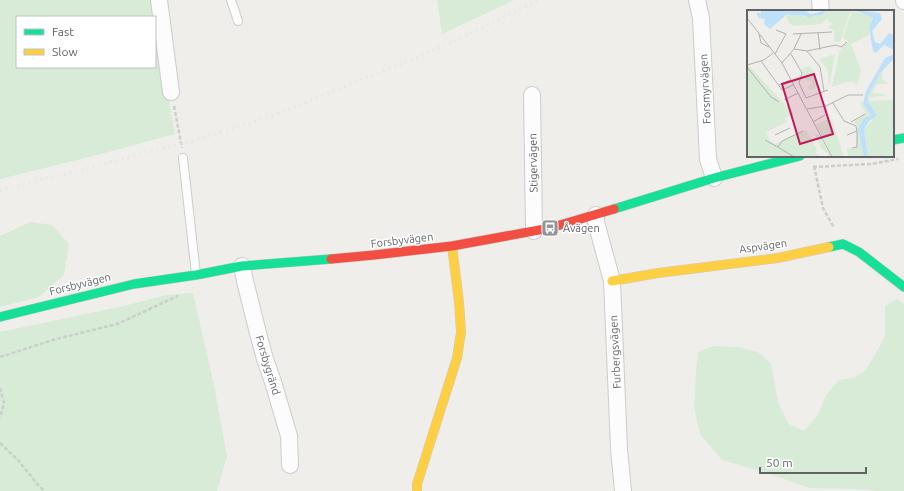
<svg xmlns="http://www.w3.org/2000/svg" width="904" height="491" viewBox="0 0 904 491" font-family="Ubuntu,sans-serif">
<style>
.green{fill:#d8ebd6}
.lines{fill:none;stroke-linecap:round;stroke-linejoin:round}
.lane-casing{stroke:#cbcccc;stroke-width:10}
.street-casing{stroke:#cbcccc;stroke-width:18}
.fast-casing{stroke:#cacacb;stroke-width:10}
.slow-casing{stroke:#cacacb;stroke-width:10}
.jam-casing{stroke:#cacacb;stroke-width:10}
.path{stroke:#cacfcc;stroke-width:2.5;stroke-dasharray:4 2;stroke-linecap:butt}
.lane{stroke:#fdfcfc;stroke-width:8}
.street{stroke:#fdfcfc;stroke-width:16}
.fast{stroke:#16e098;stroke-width:9}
.slow{stroke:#ffcf43;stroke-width:9}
.jam{stroke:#f24e42;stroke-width:9}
.rail{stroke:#e4e4e4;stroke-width:3;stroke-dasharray:1 5;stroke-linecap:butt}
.labels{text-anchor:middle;stroke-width:3;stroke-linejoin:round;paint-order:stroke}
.street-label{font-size:11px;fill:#5f6368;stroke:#fff}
.poi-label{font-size:11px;fill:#5f6368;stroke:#fff;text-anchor:start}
.inset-road{fill:none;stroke:#b1b2b2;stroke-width:1}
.view{fill:#c2185b;fill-opacity:0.15;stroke:#c2185b;stroke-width:2}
.inset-edge{fill:none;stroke:#5f6368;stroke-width:2}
</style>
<rect width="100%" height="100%" fill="#efeeea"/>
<g class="green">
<polygon points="0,0 150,0 153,17 17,17 17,67 155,67 155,26 175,134 97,155 0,179"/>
<polygon points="437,0 514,0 442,34"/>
<polygon points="30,222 52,225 69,244 64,275 39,297 0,307 0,236"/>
<polygon points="193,293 214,385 227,456 217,491 0,491 0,332 124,306 166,295"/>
<polygon points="897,299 904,304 904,491 877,491 859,489 809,488 773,475 722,460 700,434 694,407 696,373 698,352 714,346 738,347 758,352 771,364 779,405 789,424 804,431 818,415 826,395 839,380 853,378 865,371 877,351 885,336 885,306"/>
</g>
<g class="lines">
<g class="lane-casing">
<g id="lane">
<polyline points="231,0 238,21"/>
<polyline points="183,158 196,274"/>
</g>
</g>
<g class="street-casing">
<g id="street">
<polyline points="159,0 171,92"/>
<polyline points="697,0 701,18 708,159 714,178"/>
<polyline points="820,0 821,11"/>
<polyline points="904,0 904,1"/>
<polyline points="532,95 534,231"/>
<polyline points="596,215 596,222 612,281 619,449 623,491"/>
<polyline points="242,266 245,281 258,333 265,359 273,382 289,436 290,465"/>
</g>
</g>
<g class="fast-casing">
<g id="fast">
<polyline points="893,140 904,138"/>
<polyline points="614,209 714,178 800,156"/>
<polyline points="829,247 843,244 859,252 904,287"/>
<polyline points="0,317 134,284 196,275 242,266 331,259"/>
</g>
</g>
<g class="slow-casing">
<g id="slow">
<polyline points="612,281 658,273 778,258 829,247"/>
<polyline points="417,491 417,484 457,358 461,332 459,302 452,246"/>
</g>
</g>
<g class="jam-casing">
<polyline id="jam" points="331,259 374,255 452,246 550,228 614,209"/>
</g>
<g class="path">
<polyline points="174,106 182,148"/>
<polyline points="814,166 823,208 834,228"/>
<polyline points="813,167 871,164 898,159"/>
<polyline points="0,357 56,339 117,324 178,296"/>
<polyline points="0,388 4,403 0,418"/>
<polyline points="0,443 18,460 39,486 45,491"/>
</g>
<use href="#lane" class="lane"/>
<use href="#street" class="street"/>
<use href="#fast" class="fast"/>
<use href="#slow" class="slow"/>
<use href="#jam" class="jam"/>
<polyline class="rail" points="0,190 100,165 207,137 280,113 423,55 467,35 538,0"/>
</g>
<defs>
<g id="bus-square" transform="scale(0.9)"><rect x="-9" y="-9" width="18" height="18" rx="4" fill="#919496" stroke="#fff"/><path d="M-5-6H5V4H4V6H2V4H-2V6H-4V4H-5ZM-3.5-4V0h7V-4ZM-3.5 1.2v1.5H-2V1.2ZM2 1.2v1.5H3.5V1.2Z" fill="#fff"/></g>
</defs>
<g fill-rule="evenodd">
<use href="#bus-square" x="550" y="228"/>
</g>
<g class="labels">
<g class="street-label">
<text transform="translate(705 89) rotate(-93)" y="4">Forsmyrvägen</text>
<text transform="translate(533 163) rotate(-91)" y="4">Stigervägen</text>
<text transform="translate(402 240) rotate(-7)" y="4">Forsbyvägen</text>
<text transform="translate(763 246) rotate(-8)" y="4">Aspvägen</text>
<text transform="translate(80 284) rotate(-14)" y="4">Forsbyvägen</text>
<text transform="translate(615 352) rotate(-93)" y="4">Furbergsvägen</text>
<text transform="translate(268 365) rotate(73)" y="4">Forsbygränd</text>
</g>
<g class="poi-label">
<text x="563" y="232">Åvägen</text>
</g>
</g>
<g transform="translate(747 10)">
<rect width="147" height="147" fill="#efeeea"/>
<path d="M81 0H104L93 32H87V22L84 18 81 19 86 12H81V8L74 14 47 16 42 13 39 6 52 4 58 7ZM105 1 119 4 127 10 122 18V25L104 34 114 60 110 76 107 72H99L85 77 93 39 96 43 94 37 102 32 96 28ZM88 44 84 67 82 74 80 59 72 49ZM1 55 47 104 38 108 40 112 19 122 22 130 28 134 59 120 70 139 68 143 73 147H0ZM61 56 67 61 69 70 68 79 62 80 61 77 65 72 55 68V59ZM136 59 135 69 141 74H130L125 83 141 85 122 88 124 91 147 90V147H121L117 120 126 109 121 86ZM116 88V94L124 105 116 109 111 119 117 147H102L99 139 109 138 110 115 106 112 119 104 113 94ZM79 110H85L97 147H86L69 115ZM68 124 72 125 84 147 74 138Z" fill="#d8ebd6"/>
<path d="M14 0H57L64 4 81 0 74 5 61 7 54 5H39L23 19 17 14 18 9 12 8 10 5V2L14 4ZM108 0 133 3 135 9 125 21 128 32 133 34 142 23 147 25V40L137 35 129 43 126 41 122 18 126 8ZM147 44V49L134 62 121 86V91L130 106 122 111 117 120 121 147H117L111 119 116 109 124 105 116 94 119 81 138 48Z" fill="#bfe0f9"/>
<path class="inset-road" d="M0 8 35 53 85 147M71 23 73 40M12 24 14 33 22 37M46 24 85 22M47 39 60 41 89 35 94 37 100 32M60 41 73 57 77 81M28 44 39 24 29 20M44 44 55 63 52 73 59 88M14 51 35 80 46 75M35 53 47 39 54 24M0 55 17 50 26 43M0 57 24 87 32 92M32 75 43 70M59 88 81 80M37 90 51 83M86 93 97 111 109 116 110 121 100 125M60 99 79 96 101 85H116M66 112 78 105M104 112 118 104M28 125 43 118M18 130 31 137M105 138 110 137V121M47 147 31 137 35 131 56 121"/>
<path class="view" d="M67 64 86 124 53 134 35 74Z"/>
<rect width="147" height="147" class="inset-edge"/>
</g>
<rect x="16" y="16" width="140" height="52" fill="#ffffff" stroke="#bfc1c3"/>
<rect x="24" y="29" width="20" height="6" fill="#16e098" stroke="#bfc1c3"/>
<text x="52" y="36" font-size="12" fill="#5f6368">Fast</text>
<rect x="24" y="49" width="20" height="6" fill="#ffcf43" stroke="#bfc1c3"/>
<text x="52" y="56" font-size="12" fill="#5f6368">Slow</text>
<path d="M760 467v6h106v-6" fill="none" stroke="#5f6368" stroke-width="2"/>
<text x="766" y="467" font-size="12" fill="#5f6368" stroke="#ffffff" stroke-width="3" paint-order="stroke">50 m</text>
</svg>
